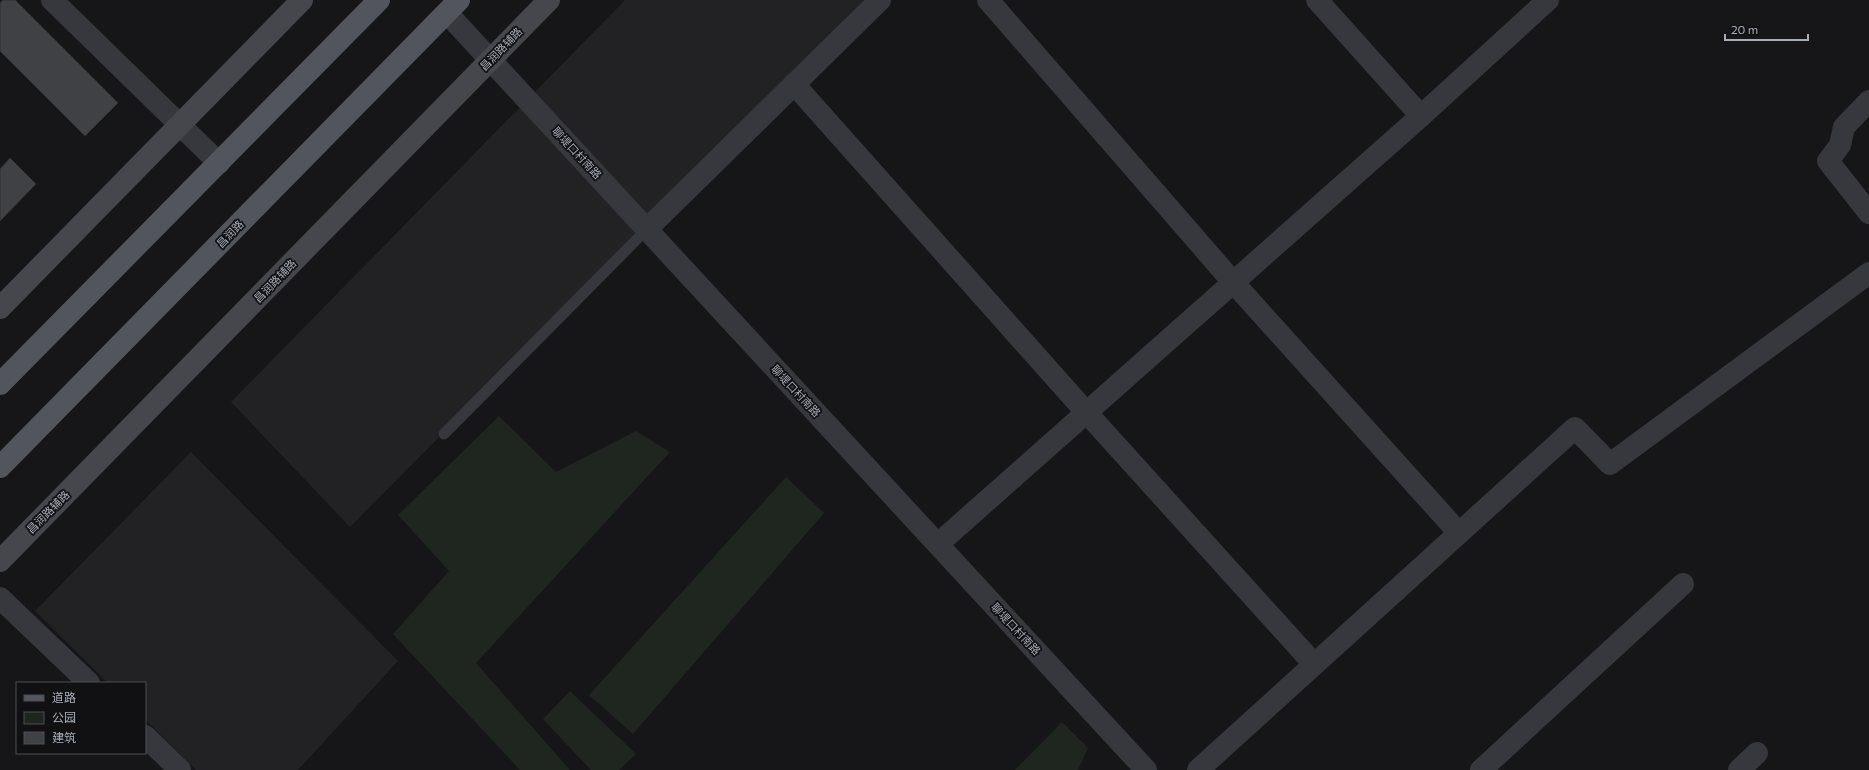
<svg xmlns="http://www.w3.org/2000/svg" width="1869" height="770" viewBox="0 0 1869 770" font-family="Commissioner,'Noto Sans SC',sans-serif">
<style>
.built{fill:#222225}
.green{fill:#1e261f}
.building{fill:#404145;stroke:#303034}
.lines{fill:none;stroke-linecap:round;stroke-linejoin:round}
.lane{stroke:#37383d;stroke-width:11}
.street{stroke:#37383d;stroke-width:22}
.secondary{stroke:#45474d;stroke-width:22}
.primary{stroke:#53555c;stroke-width:22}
.labels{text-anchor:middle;stroke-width:3.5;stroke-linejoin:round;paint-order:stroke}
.street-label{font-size:11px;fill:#a8adb8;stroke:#111113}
</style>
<rect width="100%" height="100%" fill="#161618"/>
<g class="built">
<polygon points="625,0 872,0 350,527 231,402"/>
<polygon points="191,452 398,661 298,770 196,770 145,719 145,683 108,683 35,611"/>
</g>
<g class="green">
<polygon points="499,416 556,472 636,431 670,452 476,663 570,770 520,770 393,634 449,571 398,515"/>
<polygon points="786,477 824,513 633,734 589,695"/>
<polygon points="570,691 636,754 619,770 591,770 543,719"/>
<polygon points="1062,722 1088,748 1078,770 1015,770"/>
</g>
<g class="building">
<polygon points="3,0 15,0 118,103 85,136 0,51 0,3"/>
<polygon points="10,158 36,184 0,221 0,169"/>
</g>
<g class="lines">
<polyline class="lane" points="444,434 647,229"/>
<g class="street">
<polyline points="52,0 219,163"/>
<polyline points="988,0 1233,282 1459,533"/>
<polyline points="1317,0 1421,116"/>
<polyline points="447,13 1146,770"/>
<polyline points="794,84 1086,412 1314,664"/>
<polyline points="1869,101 1844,127 1840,145 1828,161 1869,213"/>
<polyline points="647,229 880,0"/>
<polyline points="938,544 1421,116 1548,0"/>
<polyline points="0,598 89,683"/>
<polyline points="145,736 180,770"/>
<polyline points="1198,770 1575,428 1610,464 1869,273"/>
<polyline points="1481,770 1683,584"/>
<polyline points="1739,770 1757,753"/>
</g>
<g class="secondary">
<polyline points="0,308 302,0"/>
<polyline points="0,561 549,0"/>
</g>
<g class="primary">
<polyline points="0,384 379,0"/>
<polyline points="0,467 459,0"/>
</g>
</g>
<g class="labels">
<g class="street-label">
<text transform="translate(501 49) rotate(-46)" y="4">昌润路辅路</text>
<text transform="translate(577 153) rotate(47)" y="4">聊堤口村南路</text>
<text transform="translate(230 234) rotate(-46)" y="4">昌润路</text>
<text transform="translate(275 281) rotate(-46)" y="4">昌润路辅路</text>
<text transform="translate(796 391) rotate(47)" y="4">聊堤口村南路</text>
<text transform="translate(48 512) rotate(-45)" y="4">昌润路辅路</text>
<text transform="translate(1016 629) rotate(47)" y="4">聊堤口村南路</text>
</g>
</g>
<rect x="16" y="682" width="130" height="72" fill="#111113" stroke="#4d4f55"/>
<rect x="24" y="695" width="20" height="6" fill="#53555c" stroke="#4d4f55"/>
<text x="52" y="702" font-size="12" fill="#a8adb8">道路</text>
<rect x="24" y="712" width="20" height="12" fill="#1e261f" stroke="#4d4f55"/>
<text x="52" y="722" font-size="12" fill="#a8adb8">公园</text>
<rect x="24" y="732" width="20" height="12" fill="#404145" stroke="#4d4f55"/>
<text x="52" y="742" font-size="12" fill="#a8adb8">建筑</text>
<path d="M1725 34v6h83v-6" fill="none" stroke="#a8adb8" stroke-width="2"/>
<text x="1731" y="34" font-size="12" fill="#a8adb8" stroke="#111113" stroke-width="3" paint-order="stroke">20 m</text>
</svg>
